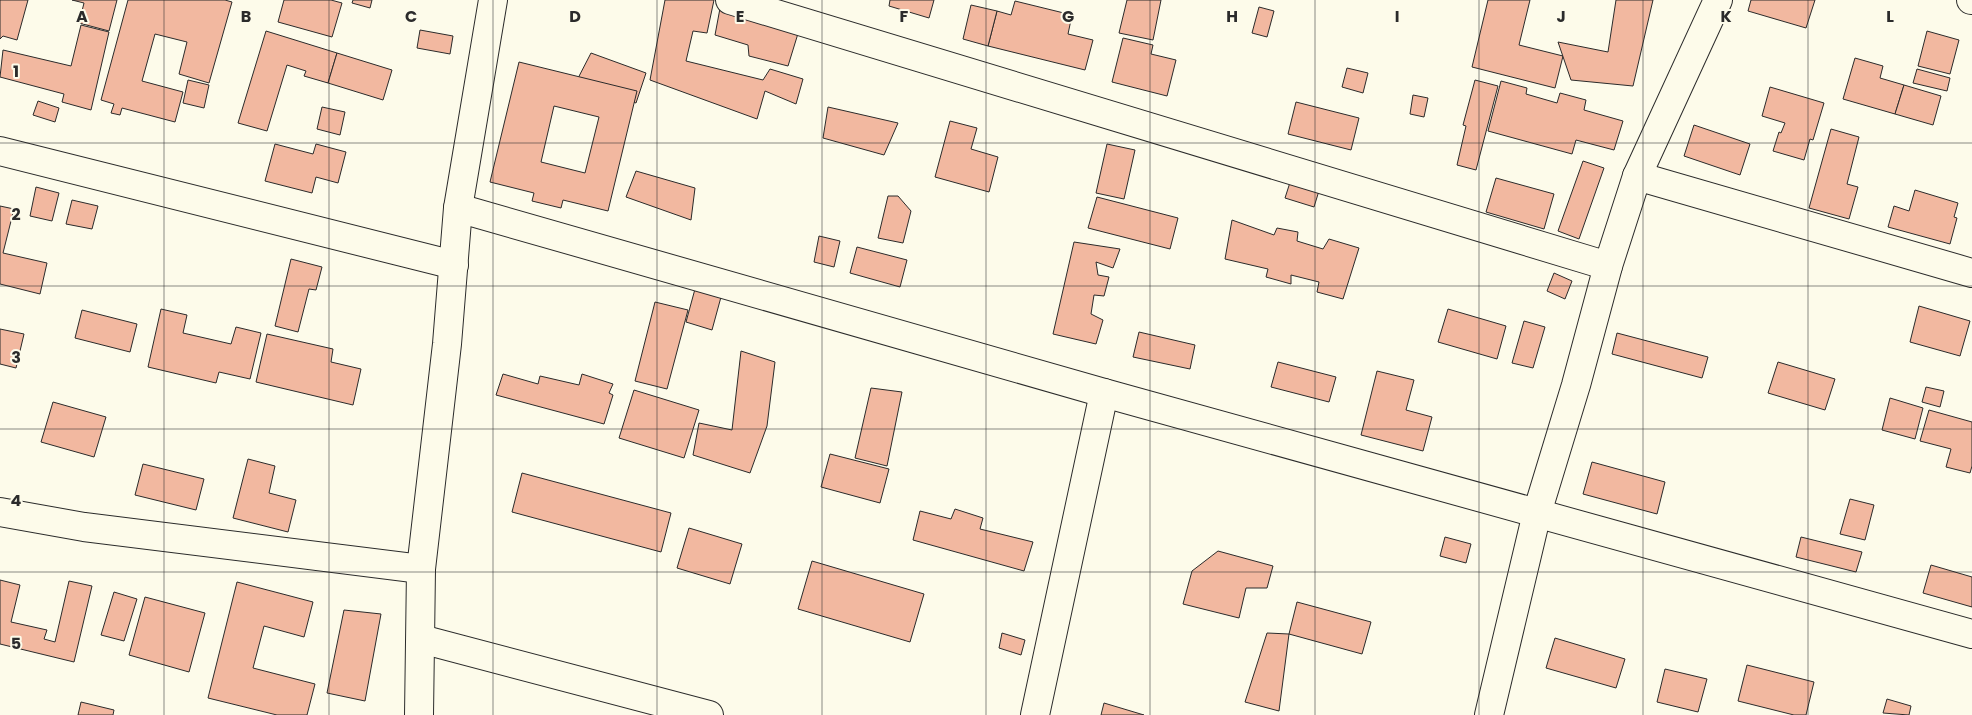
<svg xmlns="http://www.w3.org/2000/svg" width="1972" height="715" viewBox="0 0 1972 715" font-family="Poppins,sans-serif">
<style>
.building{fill:#f2b8a0;stroke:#2b2b2b;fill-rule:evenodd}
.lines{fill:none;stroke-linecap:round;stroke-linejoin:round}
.minor-casing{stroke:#2b2b2b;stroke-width:30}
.minor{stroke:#fdfbea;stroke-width:28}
.grid{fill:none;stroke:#2b2b2b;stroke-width:1;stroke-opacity:0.55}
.grid-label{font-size:16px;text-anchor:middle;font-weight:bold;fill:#2b2b2b;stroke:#fdfbea;stroke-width:4;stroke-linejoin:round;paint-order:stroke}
</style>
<rect width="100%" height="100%" fill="#fdfbea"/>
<g class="building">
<polygon points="0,0 28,0 17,40 3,36 0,39"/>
<polygon points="72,0 117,0 109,31 79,23 84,3"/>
<polygon points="128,0 225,0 232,2 209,83 179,74 187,42 155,34 142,81 183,92 175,122 122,108 120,115 111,113 114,104 101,100"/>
<polygon points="284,0 331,0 342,3 332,37 278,22"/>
<polygon points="353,0 372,0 370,8 352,3"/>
<polygon points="665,0 714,0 707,33 693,31 686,61 763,80 770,69 803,79 796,104 765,91 757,119 650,80"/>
<polygon points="890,0 934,0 929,18 889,6"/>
<polygon points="1127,0 1161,0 1153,40 1119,33"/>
<polygon points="1488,0 1530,0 1519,45 1563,56 1555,88 1472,67"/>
<polygon points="1616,0 1653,0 1633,86 1571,80 1558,42 1608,52"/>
<polygon points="1751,0 1815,0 1806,28 1748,11"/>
<polygon points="1015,1 1072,15 1068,34 1093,40 1085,70 988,46 997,11 1011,15"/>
<polygon points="721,3 800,27 788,66 749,56 748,45 715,35"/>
<polygon points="971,5 997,11 988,46 963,39"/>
<polygon points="1259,7 1274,11 1267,37 1252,33"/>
<polygon points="81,25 109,32 91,110 62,102 64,94 0,77 3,50 71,66"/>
<polygon points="420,30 453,36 450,54 417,48"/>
<polygon points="266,31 337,53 328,83 304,76 306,71 287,65 267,131 238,123"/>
<polygon points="1927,31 1959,40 1950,74 1918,66"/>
<polygon points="1123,38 1153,45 1151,54 1176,60 1167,96 1112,82"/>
<polygon points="337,53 392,70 383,100 328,83"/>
<polygon points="591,53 646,73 636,103 575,84"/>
<polygon points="1855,58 1883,66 1880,78 1904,85 1895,114 1843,99"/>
<path d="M519 62 637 91 608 211 563 200 561 208 532 201 534 193 490 182ZM554 106 599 117 585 173 541 162Z"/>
<polygon points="1347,68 1368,73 1363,93 1342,87"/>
<polygon points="1917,69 1950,78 1947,91 1913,83"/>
<polygon points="188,80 209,85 204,108 183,103"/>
<polygon points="1475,80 1498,86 1476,170 1457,165 1466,126 1463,125"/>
<polygon points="1501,81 1527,88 1526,94 1557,103 1560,93 1586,100 1584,110 1623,121 1614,150 1576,140 1572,154 1488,131"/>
<polygon points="1904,85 1941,96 1933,125 1895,114"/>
<polygon points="1770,87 1824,103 1813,140 1810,139 1804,160 1773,151 1779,132 1781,133 1785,123 1762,116"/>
<polygon points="1413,95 1428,98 1424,117 1410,114"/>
<polygon points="38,101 59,108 55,122 33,115"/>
<polygon points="1296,102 1359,118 1351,150 1288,134"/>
<polygon points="322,107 345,112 340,135 317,129"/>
<polygon points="828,107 898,123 884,155 823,138"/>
<polygon points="950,121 977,128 971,149 998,157 989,192 935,177"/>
<polygon points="1694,125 1750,144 1740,175 1684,156"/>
<polygon points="1831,129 1859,137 1847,184 1858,187 1849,219 1809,208"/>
<polygon points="275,144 313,154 316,144 346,152 338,183 316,177 312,193 265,181"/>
<polygon points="1107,144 1135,150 1124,199 1096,193"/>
<polygon points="1583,161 1604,168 1579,239 1558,231"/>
<polygon points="636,171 695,188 691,220 626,197"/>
<polygon points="1293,173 1322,181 1314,207 1285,198"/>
<polygon points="1496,178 1554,194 1544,229 1486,212"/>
<polygon points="36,187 59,193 52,221 30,216"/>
<polygon points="1915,190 1958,203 1954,217 1957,218 1950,244 1888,227 1894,206 1909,211"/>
<polygon points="888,196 898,196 911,211 903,243 878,238"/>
<polygon points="1097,197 1178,218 1170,249 1088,228"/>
<polygon points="72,200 98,206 92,229 66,224"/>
<polygon points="0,206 14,209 3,253 47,263 40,294 0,284"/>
<polygon points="1232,220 1274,235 1277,228 1298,232 1297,241 1323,249 1329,239 1359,248 1343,299 1317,292 1319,282 1291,275 1291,284 1266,277 1268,269 1225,259"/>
<polygon points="819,236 840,241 834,267 814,262"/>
<polygon points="1074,242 1120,249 1113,268 1096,262 1098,275 1109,277 1104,296 1094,295 1091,314 1103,320 1096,344 1053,334"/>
<polygon points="857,247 907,260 900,287 850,273"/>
<polygon points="291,259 322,267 316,290 309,289 298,332 275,326"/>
<polygon points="1554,273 1572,281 1565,299 1547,291"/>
<polygon points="695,289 721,297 712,330 686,322"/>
<polygon points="655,302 688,310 667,389 635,381"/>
<polygon points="1919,306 1970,321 1960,356 1910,342"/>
<polygon points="161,309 187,315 183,333 231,344 236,327 261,333 250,379 219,372 216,383 148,367"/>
<polygon points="1448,309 1506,326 1497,359 1438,342"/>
<polygon points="82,310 137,324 130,352 75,338"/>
<polygon points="1524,321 1545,327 1533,368 1512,363"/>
<polygon points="0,329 24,334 16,368 0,364"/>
<polygon points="1139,332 1195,345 1190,369 1133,357"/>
<polygon points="1617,333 1708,357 1702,378 1612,354"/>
<polygon points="267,334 333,349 331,362 361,369 353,405 256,382"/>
<polygon points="741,351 775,362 767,426 750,473 693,455 699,423 732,430"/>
<polygon points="1278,362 1336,377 1329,402 1271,387"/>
<polygon points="1778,362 1835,379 1825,410 1768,393"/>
<polygon points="1377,371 1414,380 1406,410 1432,417 1423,451 1361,435"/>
<polygon points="503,374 538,384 540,376 579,385 582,374 613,384 609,393 613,395 604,424 496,395"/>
<polygon points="1926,387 1944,391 1940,407 1922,402"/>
<polygon points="871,388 902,392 887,466 855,458"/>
<polygon points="634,390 699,410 684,458 619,438"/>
<polygon points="1890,398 1923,408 1915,439 1882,430"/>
<polygon points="53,402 106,417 94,457 41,442"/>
<polygon points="1929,410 1972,422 1972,466 1970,473 1946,467 1951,449 1920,441"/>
<polygon points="830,454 889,469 880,503 821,487"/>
<polygon points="248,459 275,466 269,493 296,500 288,532 233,518"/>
<polygon points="1592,462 1665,482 1657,514 1583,494"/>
<polygon points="143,464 204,479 196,510 135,495"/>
<polygon points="522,473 671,513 661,552 512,512"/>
<polygon points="1850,499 1874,505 1865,540 1840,534"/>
<polygon points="955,509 983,518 980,529 1033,542 1024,571 913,540 920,511 951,519"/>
<polygon points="689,528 742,544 730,584 677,568"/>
<polygon points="1445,537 1471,544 1466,563 1440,556"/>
<polygon points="1801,537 1862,552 1856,572 1796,557"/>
<polygon points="1218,551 1273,566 1267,588 1246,588 1239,618 1183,604 1192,571"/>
<polygon points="812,561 924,594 910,642 798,609"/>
<polygon points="1931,565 1972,577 1972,607 1923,593"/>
<polygon points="0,580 20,585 11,622 47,630 44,639 55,642 69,581 92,586 74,662 0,644"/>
<polygon points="237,582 313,602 304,637 264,626 253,668 315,684 307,715 277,715 208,698"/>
<polygon points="114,592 137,599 124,641 101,635"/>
<polygon points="145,597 205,613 189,672 129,655"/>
<polygon points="1297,602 1371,622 1362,654 1289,634"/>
<polygon points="344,610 381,614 365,701 327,693"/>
<polygon points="1002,633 1025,640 1021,655 999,648"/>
<polygon points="1267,633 1289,634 1279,711 1245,702"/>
<polygon points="1555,638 1625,659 1616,688 1546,668"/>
<polygon points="1747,665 1814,682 1806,715 1794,715 1738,701"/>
<polygon points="1665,669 1707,679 1698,712 1657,702"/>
<polygon points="1887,699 1911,706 1909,715 1883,713"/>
<polygon points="81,702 114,710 113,715 78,715"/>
<polygon points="1104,703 1144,715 1101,715"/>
</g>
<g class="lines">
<g class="minor-casing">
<g id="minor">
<polyline points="730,0 1608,266"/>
<polyline points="1971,0 1972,0"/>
<polyline points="0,151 454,265"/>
<polyline points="1637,176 1972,273"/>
<polyline points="458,208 1104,393 1972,634"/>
<polyline points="0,512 84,527 421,569"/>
<polyline points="421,639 709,715"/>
<polyline points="419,715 421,569 447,344 458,208 493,0"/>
<polyline points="1035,715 1104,393"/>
<polyline points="1489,715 1537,513 1576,385 1608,266 1637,176 1718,0"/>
</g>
</g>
<use href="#minor" class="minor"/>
</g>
<path class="grid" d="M164 0V715M329 0V715M493 0V715M657 0V715M822 0V715M986 0V715M1150 0V715M1315 0V715M1479 0V715M1643 0V715M1808 0V715M0 143H1972M0 286H1972M0 429H1972M0 572H1972"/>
<g class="grid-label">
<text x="82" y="22">A</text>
<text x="246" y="22">B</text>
<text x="411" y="22">C</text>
<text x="575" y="22">D</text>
<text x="740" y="22">E</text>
<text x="904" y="22">F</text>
<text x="1068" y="22">G</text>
<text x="1232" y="22">H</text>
<text x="1397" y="22">I</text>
<text x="1561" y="22">J</text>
<text x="1726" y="22">K</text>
<text x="1890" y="22">L</text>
<text x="16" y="77">1</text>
<text x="16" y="220">2</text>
<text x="16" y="363">3</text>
<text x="16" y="506">4</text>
<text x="16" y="649">5</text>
</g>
</svg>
